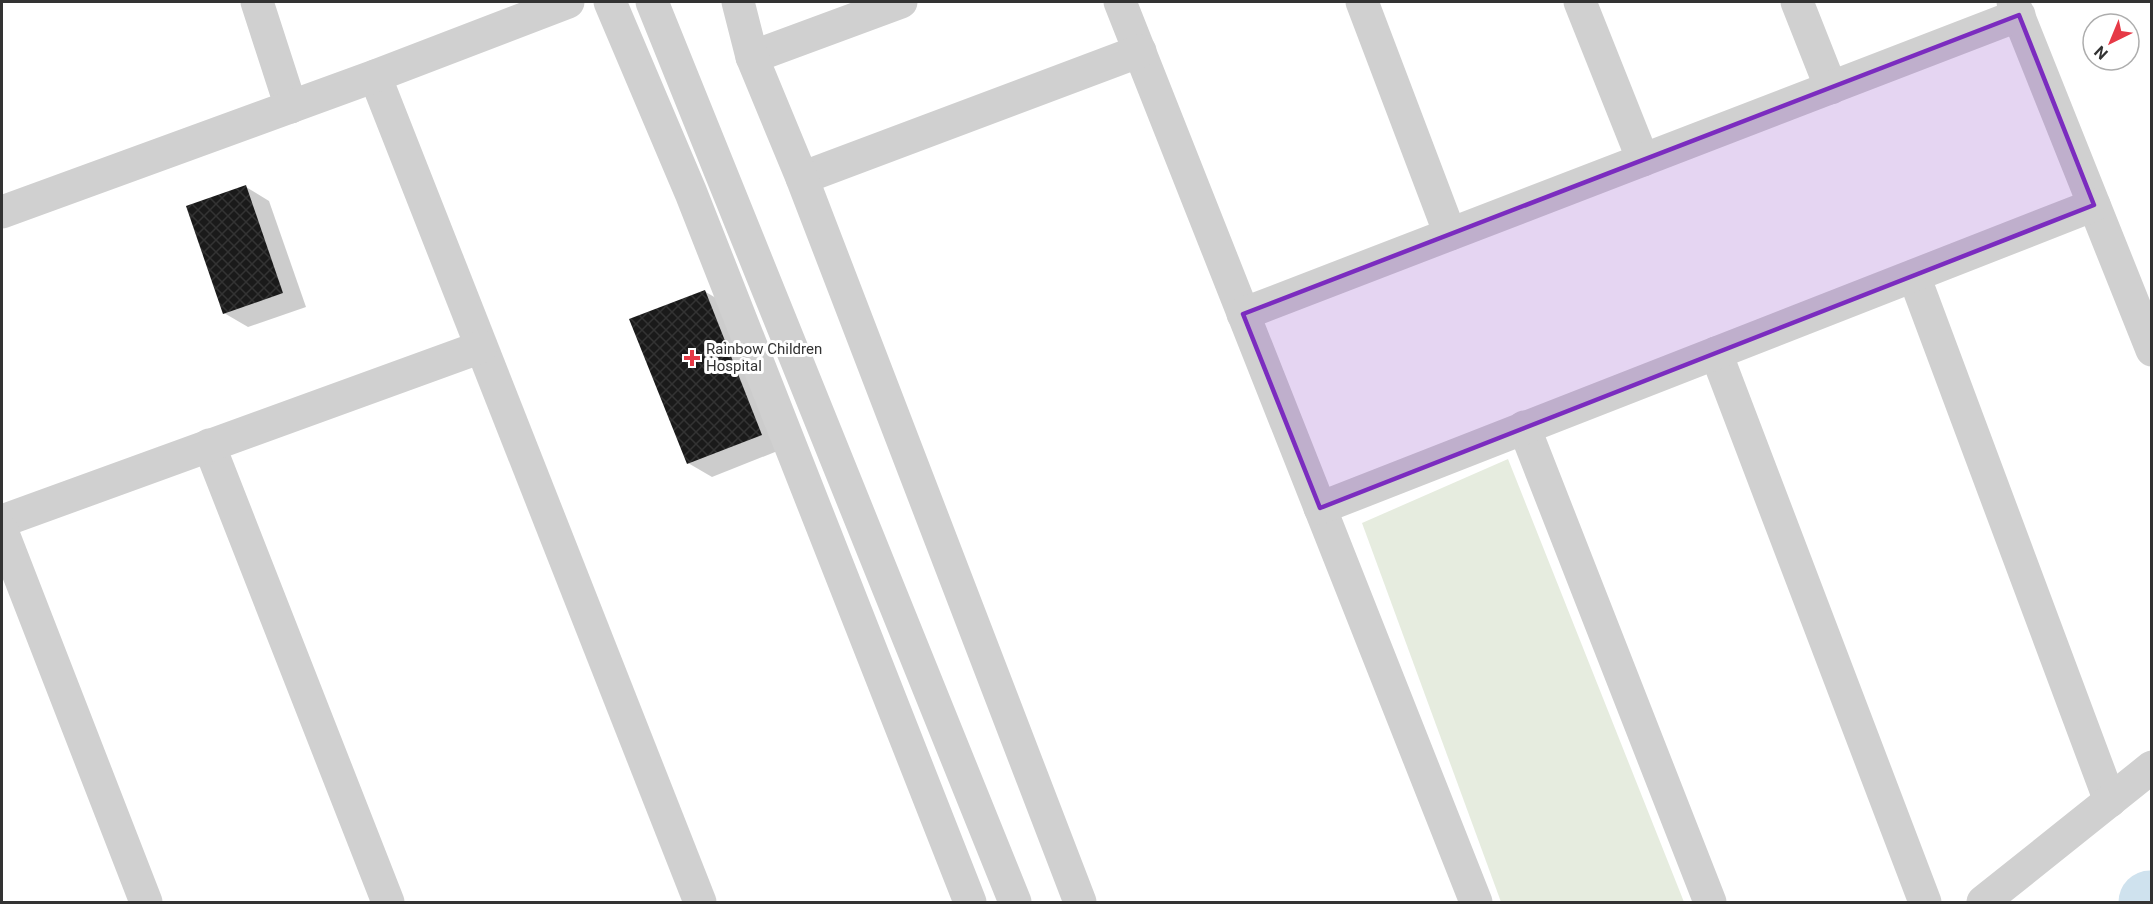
<svg xmlns="http://www.w3.org/2000/svg" width="2153" height="904" viewBox="0 0 2153 904" font-family="Roboto,sans-serif">
<style>
.park{fill:#e6ecdf}
.shadow{fill:#0003}
.lines{fill:none;stroke-linecap:round;stroke-linejoin:round}
.river{stroke:#cfe2ee;stroke-width:63}
.building{fill:url(#building-cross-hatch)}
.minor{stroke:#d0d0d0;stroke-width:33}
.tertiary{stroke:#d0d0d0;stroke-width:33}
.marked{fill:#7b2cbf;fill-opacity:0.2;stroke:#7b2cbf;stroke-width:4.5;stroke-linejoin:round}
.poi-dot{fill:#e63946;stroke:#fff;stroke-width:2}
.labels{text-anchor:middle;stroke-width:6;stroke-linejoin:round;paint-order:stroke}
.poi-label{font-size:15px;fill:#333;stroke:#fff;text-anchor:start}
</style>
<defs>
<pattern id="building-cross-hatch" width="8" height="8" patternUnits="userSpaceOnUse" patternTransform="scale(1.5)"><rect width="8" height="8" fill="#1a1a1a"/><path d="M0 0l8 8M0 8l8-8" fill="none" stroke="#333"/></pattern>
</defs>
<rect width="100%" height="100%" fill="#fff"/>
<polygon class="park" points="1508,459 1684,902 1501,902 1362,523"/>
<g class="shadow">
<polygon points="246,187 269,201 306,307 248,327 224,313"/>
<polygon points="704,291 728,305 785,448 712,477 688,463"/>
</g>
<g class="lines">
<polyline class="river" points="2150,902 2152,902"/>
</g>
<g class="building">
<polygon points="246,185 283,293 223,314 186,206"/>
<polygon points="705,290 762,435 687,464 629,319"/>
</g>
<g class="lines">
<g class="minor">
<polyline points="257,2 291,107"/>
<polyline points="610,2 691,193 970,902"/>
<polyline points="1120,2 1476,902"/>
<polyline points="1362,2 1450,234"/>
<polyline points="1580,2 1643,160"/>
<polyline points="1797,2 1831,88"/>
<polyline points="2013,2 2152,350"/>
<polyline points="752,57 901,2"/>
<polyline points="375,76 700,902"/>
<polyline points="802,178 1140,51"/>
<polyline points="2,212 375,76 568,2"/>
<polyline points="1914,276 2110,801"/>
<polyline points="1243,314 2019,15"/>
<polyline points="1716,353 1925,902"/>
<polyline points="1524,427 1710,902"/>
<polyline points="209,445 388,902"/>
<polyline points="1320,508 2094,205"/>
<polyline points="2,521 481,347"/>
<polyline points="2,531 146,902"/>
<polyline points="1983,902 2152,767"/>
</g>
<g class="tertiary">
<polyline points="652,2 1015,902"/>
<polyline points="738,2 752,57 802,178 1080,902"/>
</g>
</g>
<path class="marked" d="M2019 15 2094 205 1320 508 1243 314Z"/>
<path class="poi-dot" d="M689 349h6v6h6v6h-6v6h-6v-6h-6v-6h6z"/>
<g class="labels">
<g class="poi-label">
<text x="706" y="354">Rainbow Children<tspan x="706" dy="17">Hospital</tspan></text>
</g>
</g>
<rect width="2153" height="904" fill="none" stroke="#333333" stroke-width="6"/>
<g transform="translate(2111 42) rotate(223)"><circle r="28" fill="#ffffff" stroke="#adadad" stroke-width="1.5"/>
<path d="M0-4.5L10 22L0 15L-10 22Z" fill="#e63946"/>
<text y="-9" font-size="16" font-weight="bold" text-anchor="middle" fill="#333333">N</text>
</g>
</svg>
